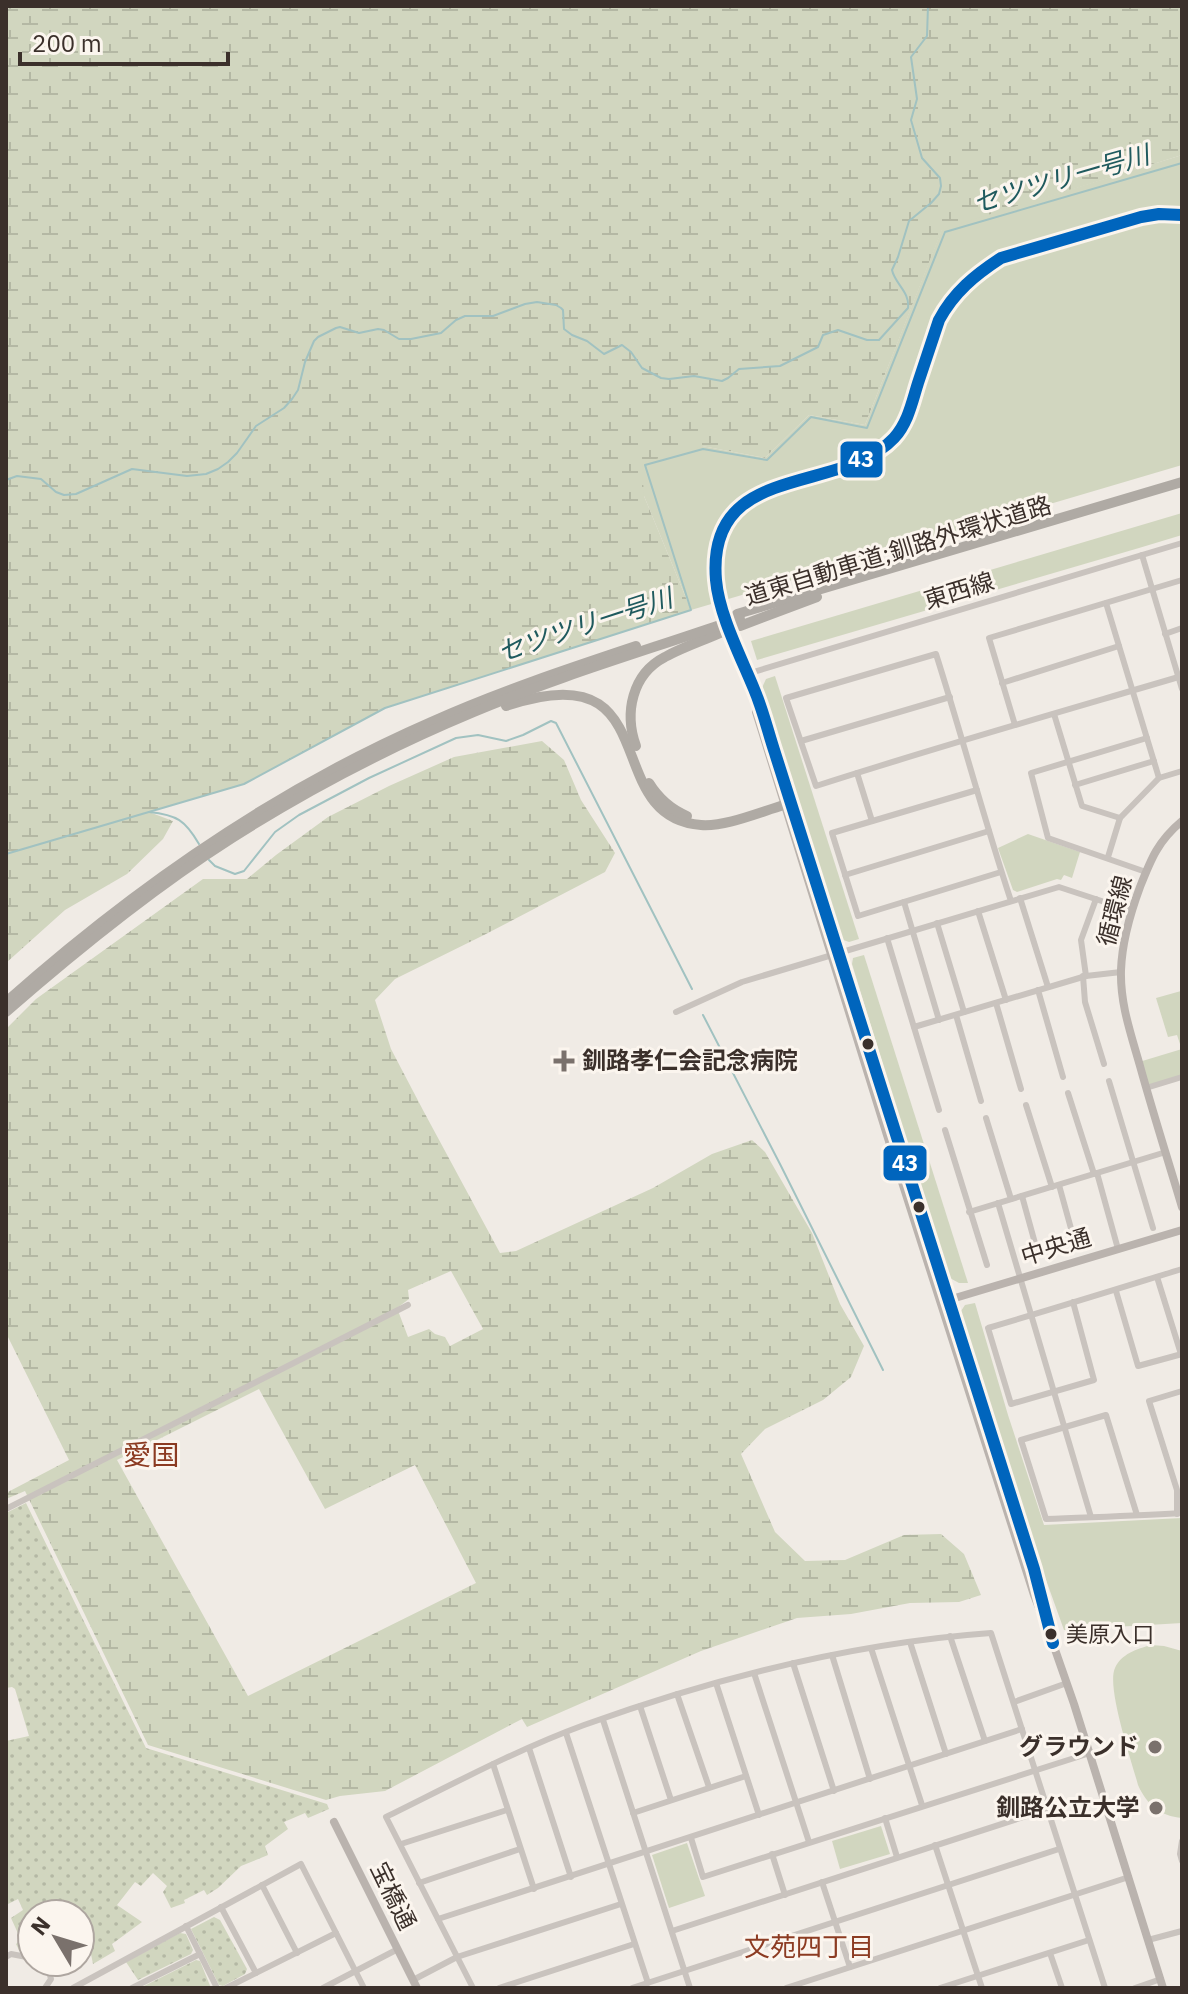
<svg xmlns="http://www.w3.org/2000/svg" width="1188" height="1994" viewBox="0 0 1188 1994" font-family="'IBM Plex Sans','Noto Sans JP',sans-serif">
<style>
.grass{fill:url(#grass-dots)}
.wetland{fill:url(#wetland-marsh);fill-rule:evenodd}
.park{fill:#d1d6bf}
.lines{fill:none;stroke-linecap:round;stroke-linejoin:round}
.stream{stroke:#a1c2c1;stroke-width:2}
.street{stroke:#c9c3be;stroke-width:6}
.secondary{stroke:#bab3ae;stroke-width:8}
.highway{stroke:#afaaa4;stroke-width:10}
.highway-bridge{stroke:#afaaa4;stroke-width:10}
.bus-1-casing{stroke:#fbf5ee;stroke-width:18}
.bus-1{stroke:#0065bd;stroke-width:12}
.bus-dot{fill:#3b302b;stroke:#fbf5ee;stroke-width:3}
.poi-dot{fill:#7a716c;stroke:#fbf5ee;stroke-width:3}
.labels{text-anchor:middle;stroke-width:6;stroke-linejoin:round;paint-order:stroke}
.bus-label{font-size:22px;fill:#3b302b;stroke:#fbf5ee;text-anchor:start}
.street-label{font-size:24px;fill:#3b302b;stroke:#fbf5ee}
.poi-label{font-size:24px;font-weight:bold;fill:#3b302b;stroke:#fbf5ee;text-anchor:end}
.water-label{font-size:26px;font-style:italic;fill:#1f5a5e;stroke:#fbf5ee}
.neighbourhood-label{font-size:26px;fill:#8c3b22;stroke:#fbf5ee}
.quarter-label{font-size:28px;fill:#8c3b22;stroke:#fbf5ee}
.line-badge{stroke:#fbf5ee;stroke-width:3}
.badge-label{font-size:22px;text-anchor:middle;font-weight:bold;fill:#fff}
</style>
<defs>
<pattern id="grass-dots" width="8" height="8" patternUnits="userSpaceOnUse" patternTransform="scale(2)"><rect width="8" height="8" fill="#d1d6bf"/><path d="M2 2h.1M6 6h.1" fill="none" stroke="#b4b8a4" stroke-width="1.8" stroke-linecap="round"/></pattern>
<pattern id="wetland-marsh" width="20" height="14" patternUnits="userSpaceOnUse" patternTransform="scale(2)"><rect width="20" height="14" fill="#d1d6bf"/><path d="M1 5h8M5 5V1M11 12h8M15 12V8" fill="none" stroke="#b4b8a4"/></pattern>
</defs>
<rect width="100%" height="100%" fill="#f0ebe5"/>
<g class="grass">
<polygon points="26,1503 146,1748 327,1804 329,1809 308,1818 305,1813 284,1822 288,1829 265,1846 268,1855 241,1866 218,1888 207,1895 204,1890 184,1900 185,1903 171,1908 163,1892 167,1886 153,1873 141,1886 135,1882 117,1905 142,1922 112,1944 115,1951 93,1964 91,1954 81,1954 80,1957 80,1914 32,1914 32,1943 23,1953 19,1950 16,1944 21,1940 11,1918 23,1910 18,1899 6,1905 6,1741 29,1736 15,1689 12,1687 6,1688 6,1513"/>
<polygon points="214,1917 220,1920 247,1969 245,1974 223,1986 219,1985 191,1929"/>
<polygon points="180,1933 186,1934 193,1950 191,1954 138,1980 126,1962"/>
<polygon points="196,1960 200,1961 211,1988 140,1988"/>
</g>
<g class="wetland">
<polygon points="6,6 1182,6 1182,155 942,230 865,425 809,415 765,458 702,446 644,496 691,610 385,708 244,784 149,812 173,821 163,839 127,874 65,910 6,963"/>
<path d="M542 741 564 760 581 800 615 853 605 872 484 935 395 979 375 1000 391 1049 424 1112 500 1253 516 1251 653 1188 712 1154 752 1140 765 1152 812 1233 840 1304 864 1346 851 1377 823 1400 765 1429 741 1454 775 1532 805 1561 845 1560 904 1535 941 1534 964 1554 981 1595 959 1602 910 1603 851 1614 797 1618 701 1651 527 1727 522 1719 385 1791 340 1796 326 1800 148 1745 25 1491 6 1499V1493L69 1460 6 1333V1029L36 999 203 879H247L276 855 328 817 389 786 454 757ZM451 1271 483 1329 450 1346 445 1337 435 1334 429 1329 408 1337 397 1308 409 1299 408 1290ZM259 1389 325 1509 415 1465 476 1583 248 1696 117 1460Z"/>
</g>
<g class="park">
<polygon points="1182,155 1182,465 691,610 644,496 642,463 702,446 765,458 809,415 865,425 942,229"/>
<polygon points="1182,513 1182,535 1139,548 757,660 751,641"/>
<polygon points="775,676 859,939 849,942 838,938 761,690 766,679"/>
<polygon points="1028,834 1080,852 1072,878 1064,875 1061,880 1057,879 1017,892 1013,890 998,848"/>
<polygon points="864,955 968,1283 959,1283 948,1277 852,964 853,958"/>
<polygon points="1181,991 1182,1044 1180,1044 1177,1035 1168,1037 1156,998"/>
<polygon points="1182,1049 1182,1077 1146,1088 1139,1062"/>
<polygon points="975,1303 1008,1415 1044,1525 1182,1518 1182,1623 1064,1630 1027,1527 959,1314 965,1305"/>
<path d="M1151 1645 1164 1646 1182 1651V1818C1160 1816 1147 1805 1138 1785 1132 1762 1106 1687 1115 1668 1121 1654 1137 1649 1151 1645Z"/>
<polygon points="881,1826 890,1854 840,1869 832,1841"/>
<polygon points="687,1843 705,1896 669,1908 652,1855"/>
</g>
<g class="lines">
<g class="stream">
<path d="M6 480 17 476 41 479 56 492 64 495 76 494 132 469 187 476 206 474 218 469 228 462 237 453 256 426 284 408 292 399 298 390 305 362 314 341 318 337 336 328 340 327 359 333 378 329 384 330 399 339H411L441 333 456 320 465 316H493L525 304 537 302 556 305 561 308 563 310 564 329 572 335 587 341 604 354 622 345 631 352 642 368 661 378 669 379 694 376 722 381 728 378 739 369 780 366 818 347 823 335 838 330 867 340H879L908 308C910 292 895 284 892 270L898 257 909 221 931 203 939 194 941 186 940 178 922 158 911 120 917 99 911 57 927 36 928 6"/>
<path d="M149 812C177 815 185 820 199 844"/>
<polyline points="6,854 244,784 385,708 691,610 645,465 703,449 767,460 811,417 867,428 945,232 1182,163"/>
<polyline points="209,860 215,866 235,874 244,871 275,832 299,815 369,778 456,738 478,735 506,741 523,735 551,721 556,723 692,989"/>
<polyline points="703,1015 781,1166 883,1370"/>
</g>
<g class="street">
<polyline points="1142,555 1182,689"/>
<polyline points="1106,603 1159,778"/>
<polyline points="1165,634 1182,628"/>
<polyline points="747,674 1182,543"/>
<polyline points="1002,683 1119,646"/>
<polyline points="1054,714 1082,806 1120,818"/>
<polyline points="1015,725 989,638 1182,580"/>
<polyline points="801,741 950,697"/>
<polyline points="857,773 872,821"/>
<polyline points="1075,785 1154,761"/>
<polyline points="977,790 832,833 858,916 1001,872"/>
<polyline points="1108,857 1120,818 1159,778 1182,771"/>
<polyline points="1146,872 1048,838 1031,773 1147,738"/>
<polyline points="845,875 989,831"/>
<polyline points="1020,898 1048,987"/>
<path d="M1011 901C984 819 962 736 936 654L786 698 816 786C937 747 1060 712 1182 676"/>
<polyline points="904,902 939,1020"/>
<polyline points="978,911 1006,1000"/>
<polyline points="937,923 964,1012"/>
<polyline points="887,938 939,1110"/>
<polyline points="1083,976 1085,1002 1104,1064"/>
<polyline points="1086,976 1081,940 1096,899"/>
<polyline points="1038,990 1063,1077"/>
<polyline points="996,1003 1021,1089"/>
<polyline points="676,1012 742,982 1059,887 1132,911"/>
<polyline points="956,1015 981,1101"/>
<polyline points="914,1027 1086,976 1121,972"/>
<polyline points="1109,1081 1153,1228"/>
<polyline points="1146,1088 1182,1077"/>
<polyline points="1068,1093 1094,1174"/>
<polyline points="1026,1105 1052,1187"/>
<polyline points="986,1118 1011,1199"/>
<polyline points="945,1130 987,1265"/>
<polyline points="1097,1173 1118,1249"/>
<polyline points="1059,1185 1075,1243"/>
<polyline points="1022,1196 1038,1254"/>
<polyline points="998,1203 1091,1517"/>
<polyline points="969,1212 1166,1152"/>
<polyline points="1157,1277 1181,1354"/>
<polyline points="1116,1291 1138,1366 1182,1354"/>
<path d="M1073 1302 1094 1380 1011 1404 988 1328C1053 1309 1117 1289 1182 1269"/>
<polyline points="6,1509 408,1305"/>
<polyline points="1177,1514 1177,1490 1149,1401 1182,1391"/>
<path d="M1137 1515 1106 1415 1021 1440 1046 1519C1091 1517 1137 1516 1182 1513"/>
<polyline points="950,1636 985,1741"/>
<polyline points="910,1642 946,1754"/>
<polyline points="871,1648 922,1805"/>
<polyline points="832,1655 870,1779"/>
<polyline points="793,1663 834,1791"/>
<polyline points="754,1673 809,1842"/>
<polyline points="716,1683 759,1815"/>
<polyline points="677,1694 709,1787"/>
<polyline points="1014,1702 1067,1683"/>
<polyline points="640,1706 671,1800"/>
<polyline points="603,1720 690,1988"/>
<polyline points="566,1733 648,1983"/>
<polyline points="529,1748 571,1877"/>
<polyline points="493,1764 534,1889"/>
<polyline points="633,1813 746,1776"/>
<polyline points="885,1818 897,1857"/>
<polyline points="691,1838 703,1877 1090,1753"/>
<polyline points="1182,1841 1180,1854 1182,1861"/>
<polyline points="401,1844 507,1810"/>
<polyline points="935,1845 982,1988"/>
<polyline points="772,1854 785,1895"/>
<polyline points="822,1882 850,1967"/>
<polyline points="419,1883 520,1849"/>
<polyline points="262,1885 297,1953"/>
<polyline points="221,1907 256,1973"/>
<polyline points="438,1919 1022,1729"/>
<polyline points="186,1926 217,1988"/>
<polyline points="672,1931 1048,1809"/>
<polyline points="1148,1940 1182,1931"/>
<polyline points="1050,1953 1062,1988"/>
<polyline points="6,1957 11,1954 32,1958"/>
<polyline points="43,1962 48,1968 51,1979 45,1988"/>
<polyline points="413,1980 457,1957 621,1904"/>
<polyline points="73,1988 301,1864 364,1988"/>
<polyline points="132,1988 200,1954"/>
<polyline points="226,1988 336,1933"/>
<polyline points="323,1988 398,1949"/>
<path d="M473 1988 386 1817C451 1785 516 1750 584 1725 715 1678 852 1643 991 1633L1105 1988"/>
<polyline points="499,1988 634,1944"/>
<polyline points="632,1988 1059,1849"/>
<polyline points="786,1988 1129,1877"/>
<polyline points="940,1988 1089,1940"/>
<polyline points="1135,1988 1161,1979"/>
</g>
<g class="secondary">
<polyline points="756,712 887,1135 1034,1595 1043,1618"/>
<path d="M1182 821C1158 841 1151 859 1140 887 1130 914 1122 942 1121 970 1120 1004 1131 1034 1140 1066 1153 1113 1168 1160 1182 1207"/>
<polyline points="945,1301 1182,1230"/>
<polyline points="1051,1638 1074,1704 1163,1988"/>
<path d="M1053 1643 1034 1569 775 753C768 732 763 710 754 689 741 657 719 615 716 580 706 460 840 496 894 438 908 423 912 402 918 383 925 362 932 341 939 320 954 292 975 275 1001 258L1141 217 1159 214 1182 215"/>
<polyline points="334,1822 417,1988"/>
</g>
<g class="highway">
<polyline points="737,614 1182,482"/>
<polyline points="740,626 817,597"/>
<path d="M506 706C670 650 597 817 701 825 725 827 760 812 784 805L790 800"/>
<path d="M636 746C624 713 632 674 665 657 683 647 704 640 723 632"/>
<path d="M649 783C659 799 670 809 687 816"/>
<path d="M6 1002C133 889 275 790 431 722 498 692 567 669 636 646"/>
<path d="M6 1012C78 949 152 889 232 838 309 789 390 747 474 712 554 678 638 653 720 625"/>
</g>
<polyline class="highway-bridge" points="720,625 740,619"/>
<g class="bus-1-casing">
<path id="bus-1" d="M1053 1643 1034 1569 775 753C768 732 763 710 754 689 741 657 719 615 716 580 706 460 840 496 894 438 908 423 912 402 918 383 925 362 932 341 939 320 954 292 975 275 1001 258L1141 217 1159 214 1182 215"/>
</g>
<use href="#bus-1" class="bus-1"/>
</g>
<g class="bus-dot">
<circle cx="868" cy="1044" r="7"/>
<circle cx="919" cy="1207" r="7"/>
<circle cx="1051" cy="1634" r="7"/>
</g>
<g class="poi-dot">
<path d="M560 1049h8v8h8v8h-8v8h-8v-8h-8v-8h8z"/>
<circle cx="1155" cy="1747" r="8"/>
<circle cx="1156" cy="1808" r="8"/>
</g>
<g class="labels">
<g class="bus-label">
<text x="1066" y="1642">美原入口</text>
</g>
<g class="street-label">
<text transform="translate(898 551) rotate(-17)" y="8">道東自動車道;釧路外環状道路</text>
<text transform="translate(959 591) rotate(-17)" y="8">東西線</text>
<text transform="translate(1115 911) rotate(-75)" y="8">循環線</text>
<text transform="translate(1056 1247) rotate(-17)" y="8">中央通</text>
<text transform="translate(393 1896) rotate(64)" y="8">宝橋通</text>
</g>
<g class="poi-label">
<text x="582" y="1069" text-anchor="start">釧路孝仁会記念病院</text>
<text x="1139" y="1755">グラウンド</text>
<text x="1140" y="1816">釧路公立大学</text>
</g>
<g class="water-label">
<text transform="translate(1061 179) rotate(-16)" y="9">セツツリ一号川</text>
<text transform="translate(585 625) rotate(-18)" y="9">セツツリ一号川</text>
</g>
<g class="neighbourhood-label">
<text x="809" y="1956">文苑四丁目</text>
</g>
<g class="quarter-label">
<text x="151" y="1465">愛国</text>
</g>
</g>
<g class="line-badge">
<rect x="839" y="440" width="45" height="39" rx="8" fill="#0065bd"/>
<rect x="882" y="1144" width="46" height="38" rx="8" fill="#0065bd"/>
</g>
<g class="badge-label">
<text x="861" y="467">43</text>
<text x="905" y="1171">43</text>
</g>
<rect width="1188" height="1994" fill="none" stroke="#3b302b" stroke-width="16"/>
<g transform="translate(56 1938) rotate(308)"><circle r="38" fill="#fbf5ee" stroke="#aea6a0" stroke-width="2"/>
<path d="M0-6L14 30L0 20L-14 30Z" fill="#7a716c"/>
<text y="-12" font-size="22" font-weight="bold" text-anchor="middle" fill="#3b302b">N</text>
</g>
<path d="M20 52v12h208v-12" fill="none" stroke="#3b302b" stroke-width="4"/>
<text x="32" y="52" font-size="24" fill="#3b302b" stroke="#fbf5ee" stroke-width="6" paint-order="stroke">200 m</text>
</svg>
